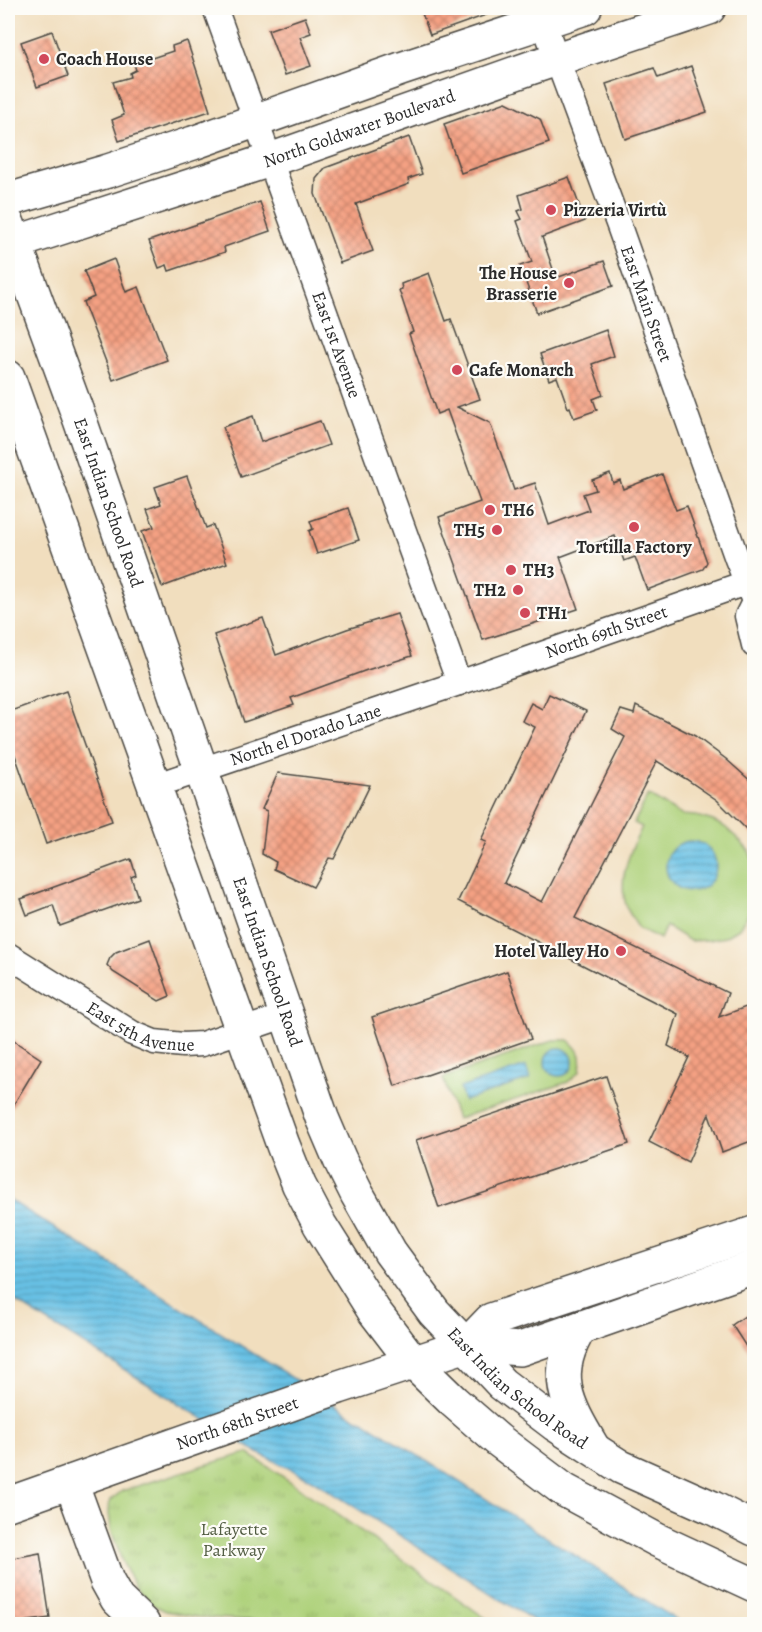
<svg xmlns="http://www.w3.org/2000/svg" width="762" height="1632" viewBox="0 0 762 1632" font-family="Alegreya,serif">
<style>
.grass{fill:#aed17a;stroke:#6c7e52;stroke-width:1.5}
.park{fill:url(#park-tufts);stroke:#6c7e52;stroke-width:1.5}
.water{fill:url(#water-rules);stroke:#4a7688;stroke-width:1.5}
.building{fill:url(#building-cross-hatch)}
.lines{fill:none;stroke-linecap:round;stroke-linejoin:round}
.street-casing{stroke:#494641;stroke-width:27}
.secondary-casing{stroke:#494641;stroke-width:36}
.primary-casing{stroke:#494641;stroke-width:36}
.street{stroke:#fff;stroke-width:24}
.secondary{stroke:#fff;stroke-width:33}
.primary{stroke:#fff;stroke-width:33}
.poi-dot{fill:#d1495b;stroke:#fdfcf7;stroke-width:2}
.labels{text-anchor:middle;stroke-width:4.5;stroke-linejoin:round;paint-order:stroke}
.poi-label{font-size:18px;font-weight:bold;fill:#2b2b2b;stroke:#fdfcf7;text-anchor:start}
.street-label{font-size:18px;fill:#2b2b2b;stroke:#fdfcf7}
.park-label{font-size:18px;fill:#525d43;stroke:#fdfcf7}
</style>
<defs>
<pattern id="park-tufts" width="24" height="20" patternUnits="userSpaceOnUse" patternTransform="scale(1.5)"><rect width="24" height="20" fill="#aed17a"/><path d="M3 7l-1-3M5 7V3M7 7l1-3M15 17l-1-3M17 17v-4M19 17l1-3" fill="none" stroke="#96b46a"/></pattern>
<pattern id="water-rules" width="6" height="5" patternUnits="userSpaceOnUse" patternTransform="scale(1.5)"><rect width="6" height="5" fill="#68c1e5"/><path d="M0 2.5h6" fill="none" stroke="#569dba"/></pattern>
<pattern id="building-cross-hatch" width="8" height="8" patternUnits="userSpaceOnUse" patternTransform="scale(1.5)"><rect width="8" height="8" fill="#f5a183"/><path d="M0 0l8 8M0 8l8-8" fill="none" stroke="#c7836b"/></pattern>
</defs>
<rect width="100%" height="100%" fill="#fdfcf7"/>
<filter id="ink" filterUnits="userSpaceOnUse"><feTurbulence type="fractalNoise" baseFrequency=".0167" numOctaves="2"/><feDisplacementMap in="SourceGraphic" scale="12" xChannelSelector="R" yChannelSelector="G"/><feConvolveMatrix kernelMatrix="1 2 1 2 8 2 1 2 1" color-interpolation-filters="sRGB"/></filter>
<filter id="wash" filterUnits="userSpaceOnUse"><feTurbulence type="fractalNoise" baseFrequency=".008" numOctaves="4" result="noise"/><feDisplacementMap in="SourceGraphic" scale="24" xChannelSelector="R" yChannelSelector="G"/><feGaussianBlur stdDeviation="1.35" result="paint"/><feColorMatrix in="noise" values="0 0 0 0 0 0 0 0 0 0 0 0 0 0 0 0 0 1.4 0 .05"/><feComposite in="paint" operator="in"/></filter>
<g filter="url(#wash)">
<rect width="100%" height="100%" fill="#f1debe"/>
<g class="grass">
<path d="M648 795 681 815 696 816 713 821 725 827 737 838 749 851 754 863V901L748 915 739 928 725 937 709 940 690 941 666 926 660 939C654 935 645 932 639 928 635 924 632 917 629 912 615 884 629 853 642 827L634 823Z"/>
<path d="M553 1040H568C580 1050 582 1056 580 1071L568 1082 457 1119 443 1078Z"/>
</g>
<polygon class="park" points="247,1453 291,1482 494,1624 312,1624 197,1617 166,1611 153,1605 135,1587 122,1561 111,1529 109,1513 109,1505 111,1500 122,1491 205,1465"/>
<g class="water">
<circle cx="691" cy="866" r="25"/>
<circle cx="559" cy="1062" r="14"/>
<polygon points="526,1066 530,1079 464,1101 460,1088"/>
<polygon points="8,1199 356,1418 365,1422 683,1624 539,1624 311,1479 258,1453 8,1297"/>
</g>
<g id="blocks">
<g class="building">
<polygon points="420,8 500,8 500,10 430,35"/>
<polygon points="305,17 311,33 300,37 311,66 285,75 268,30"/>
<polygon points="52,31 68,76 37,87 21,42"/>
<polygon points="187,41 210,111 119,141 112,120 124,115 113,82 131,77 130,73 136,70 134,64 173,51 172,46"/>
<polygon points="691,66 707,112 625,139 606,84 654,68 658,78"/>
<polygon points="506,102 540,119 549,143 461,173 444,124"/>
<polygon points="409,137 422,174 408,179 409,184 356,204 373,251 340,263 315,194 316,179 325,168"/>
<polygon points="569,177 585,221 542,237 556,278 604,261 613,286 537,313 520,266 532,262 517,221 522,219 518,211 523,209 519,195"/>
<polygon points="260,202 270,231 224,247 225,252 169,271 167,265 159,268 149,241"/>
<polygon points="114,259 126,292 139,287 167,360 113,380 83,302 94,297 84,271"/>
<polygon points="429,273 446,321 451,319 480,399 457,407 490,423 514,490 535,483 549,525 589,510 583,494 596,490 592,480 610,473 613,483 620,480 623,489 662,474 676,510 687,506 707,562 703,569 647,590 635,557 624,561 615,536 560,557 578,609 483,640 439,517 480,502 447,410 437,414 409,334 413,332 399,290 402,289 401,284"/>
<polygon points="606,330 614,356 592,364 603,395 593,399 597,410 574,418 570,407 568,408 557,377 549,380 540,354"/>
<polygon points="253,416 261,442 320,421 329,445 241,477 223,427"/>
<polygon points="187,476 206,528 213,525 227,563 162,587 142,531 154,527 147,509 161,504 155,487"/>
<polygon points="348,508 359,540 317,554 309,531 313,529 310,521"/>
<polygon points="397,614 412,656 367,670 291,698 294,705 244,722 214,635 263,618 276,655 347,629"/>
<polygon points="66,691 112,821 46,844 8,735 8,712"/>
<polygon points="549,694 586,711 504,883 542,902 625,737 612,729 621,710 634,714 636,706 695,736 726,759 754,784 754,837 717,800 686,779 657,761 575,918 728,993 719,1017 754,1004 754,1140 722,1152 709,1114 688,1162 649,1142 689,1057 668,1046 678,1014 458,901 486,842 481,840 535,727 522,721 531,703 542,709"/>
<polygon points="278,773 370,785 334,859 329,858 313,887 274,869 276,862 262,854 267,811 262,809"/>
<polygon points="131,859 136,875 131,877 138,898 60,926 53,905 27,915 21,899"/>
<polygon points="150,939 170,996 159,1001 113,972 107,965 110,958 116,952"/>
<polygon points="507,971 531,1039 395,1086 372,1017"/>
<polygon points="8,1037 41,1059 8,1114"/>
<polygon points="606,1076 629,1144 439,1208 416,1140"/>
<polygon points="754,1310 754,1359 732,1325"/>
<polygon points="40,1553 50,1618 8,1624 8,1559"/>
</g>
</g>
</g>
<g filter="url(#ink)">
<use href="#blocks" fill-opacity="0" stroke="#494641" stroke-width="1.5"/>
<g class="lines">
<g class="street-casing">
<g id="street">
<path id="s1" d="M215 8 459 683"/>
<path id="s2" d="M538 8 619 226 737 559 754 601"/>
<polyline points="754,602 747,616 754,645"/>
<path id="s3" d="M154 786 459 683 754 580"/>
<path id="s4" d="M8 955 132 1033 154 1042 183 1045 202 1044 287 1015"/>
</g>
</g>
<g class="secondary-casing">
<g id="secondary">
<path id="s5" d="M8 224 80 420 322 1118 340 1160 357 1194 390 1252 434 1312 502 1384 556 1425 621 1467 713 1508 754 1529"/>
<polyline points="8,377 283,1145 299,1185 320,1225 374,1311 413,1362 453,1401 498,1440 564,1490 657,1540 754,1585"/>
<path d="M580 1328C551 1374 566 1403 592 1446"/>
<polyline points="467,1345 491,1320 754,1233"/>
<polyline points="71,1482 107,1581 117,1599 143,1624"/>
<path id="s6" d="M8 1504 339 1387 467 1345 520 1349 754 1267"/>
</g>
</g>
<g class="primary-casing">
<g id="primary">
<polyline points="8,200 108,171 193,143 401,69 585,8"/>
<path id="s7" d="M8 245 270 160 530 68 709 8"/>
</g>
</g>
<use href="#street" class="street"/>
<use href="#secondary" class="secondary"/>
<use href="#primary" class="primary"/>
</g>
</g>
<g class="poi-dot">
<circle cx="44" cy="59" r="6"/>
<circle cx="551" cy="210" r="6"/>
<circle cx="569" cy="283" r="6"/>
<circle cx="457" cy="370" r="6"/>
<circle cx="490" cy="510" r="6"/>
<circle cx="634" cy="527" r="6"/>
<circle cx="497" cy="530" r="6"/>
<circle cx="511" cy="570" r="6"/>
<circle cx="518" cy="590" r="6"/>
<circle cx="525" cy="613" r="6"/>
<circle cx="621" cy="951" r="6"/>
</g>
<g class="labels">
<g class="poi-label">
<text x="56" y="65">Coach House</text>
<text x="563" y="216">Pizzeria Virtù</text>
<text x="557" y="279" text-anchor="end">The House<tspan x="557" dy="21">Brasserie</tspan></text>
<text x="469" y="376">Cafe Monarch</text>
<text x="502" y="516">TH6</text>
<text x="485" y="536" text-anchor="end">TH5</text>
<text x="634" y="553" text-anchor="middle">Tortilla Factory</text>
<text x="523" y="576">TH3</text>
<text x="506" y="596" text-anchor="end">TH2</text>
<text x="537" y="619">TH1</text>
<text x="609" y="957" text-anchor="end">Hotel Valley Ho</text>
</g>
<g class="street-label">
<text dy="6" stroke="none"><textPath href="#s7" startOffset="370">North Goldwater Boulevard</textPath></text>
<text dy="6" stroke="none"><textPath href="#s2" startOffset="315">East Main Street</textPath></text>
<text dy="6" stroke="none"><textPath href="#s1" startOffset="358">East 1st Avenue</textPath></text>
<text dy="6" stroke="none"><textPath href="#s5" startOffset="296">East Indian School Road</textPath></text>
<text dy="6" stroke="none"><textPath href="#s3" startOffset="478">North 69th Street</textPath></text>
<text dy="6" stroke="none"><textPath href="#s3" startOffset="160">North el Dorado Lane</textPath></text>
<text dy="6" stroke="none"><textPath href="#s5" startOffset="782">East Indian School Road</textPath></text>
<text dy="6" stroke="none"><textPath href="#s4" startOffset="153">East 5th Avenue</textPath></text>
<text dy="6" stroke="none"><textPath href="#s5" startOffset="1286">East Indian School Road</textPath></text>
<text dy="6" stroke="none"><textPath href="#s6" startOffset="243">North 68th Street</textPath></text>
</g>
<g class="park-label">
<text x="234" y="1535">Lafayette<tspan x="234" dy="21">Parkway</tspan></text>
</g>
</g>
<rect width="762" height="1632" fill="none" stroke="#fdfcf7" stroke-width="30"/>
</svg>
